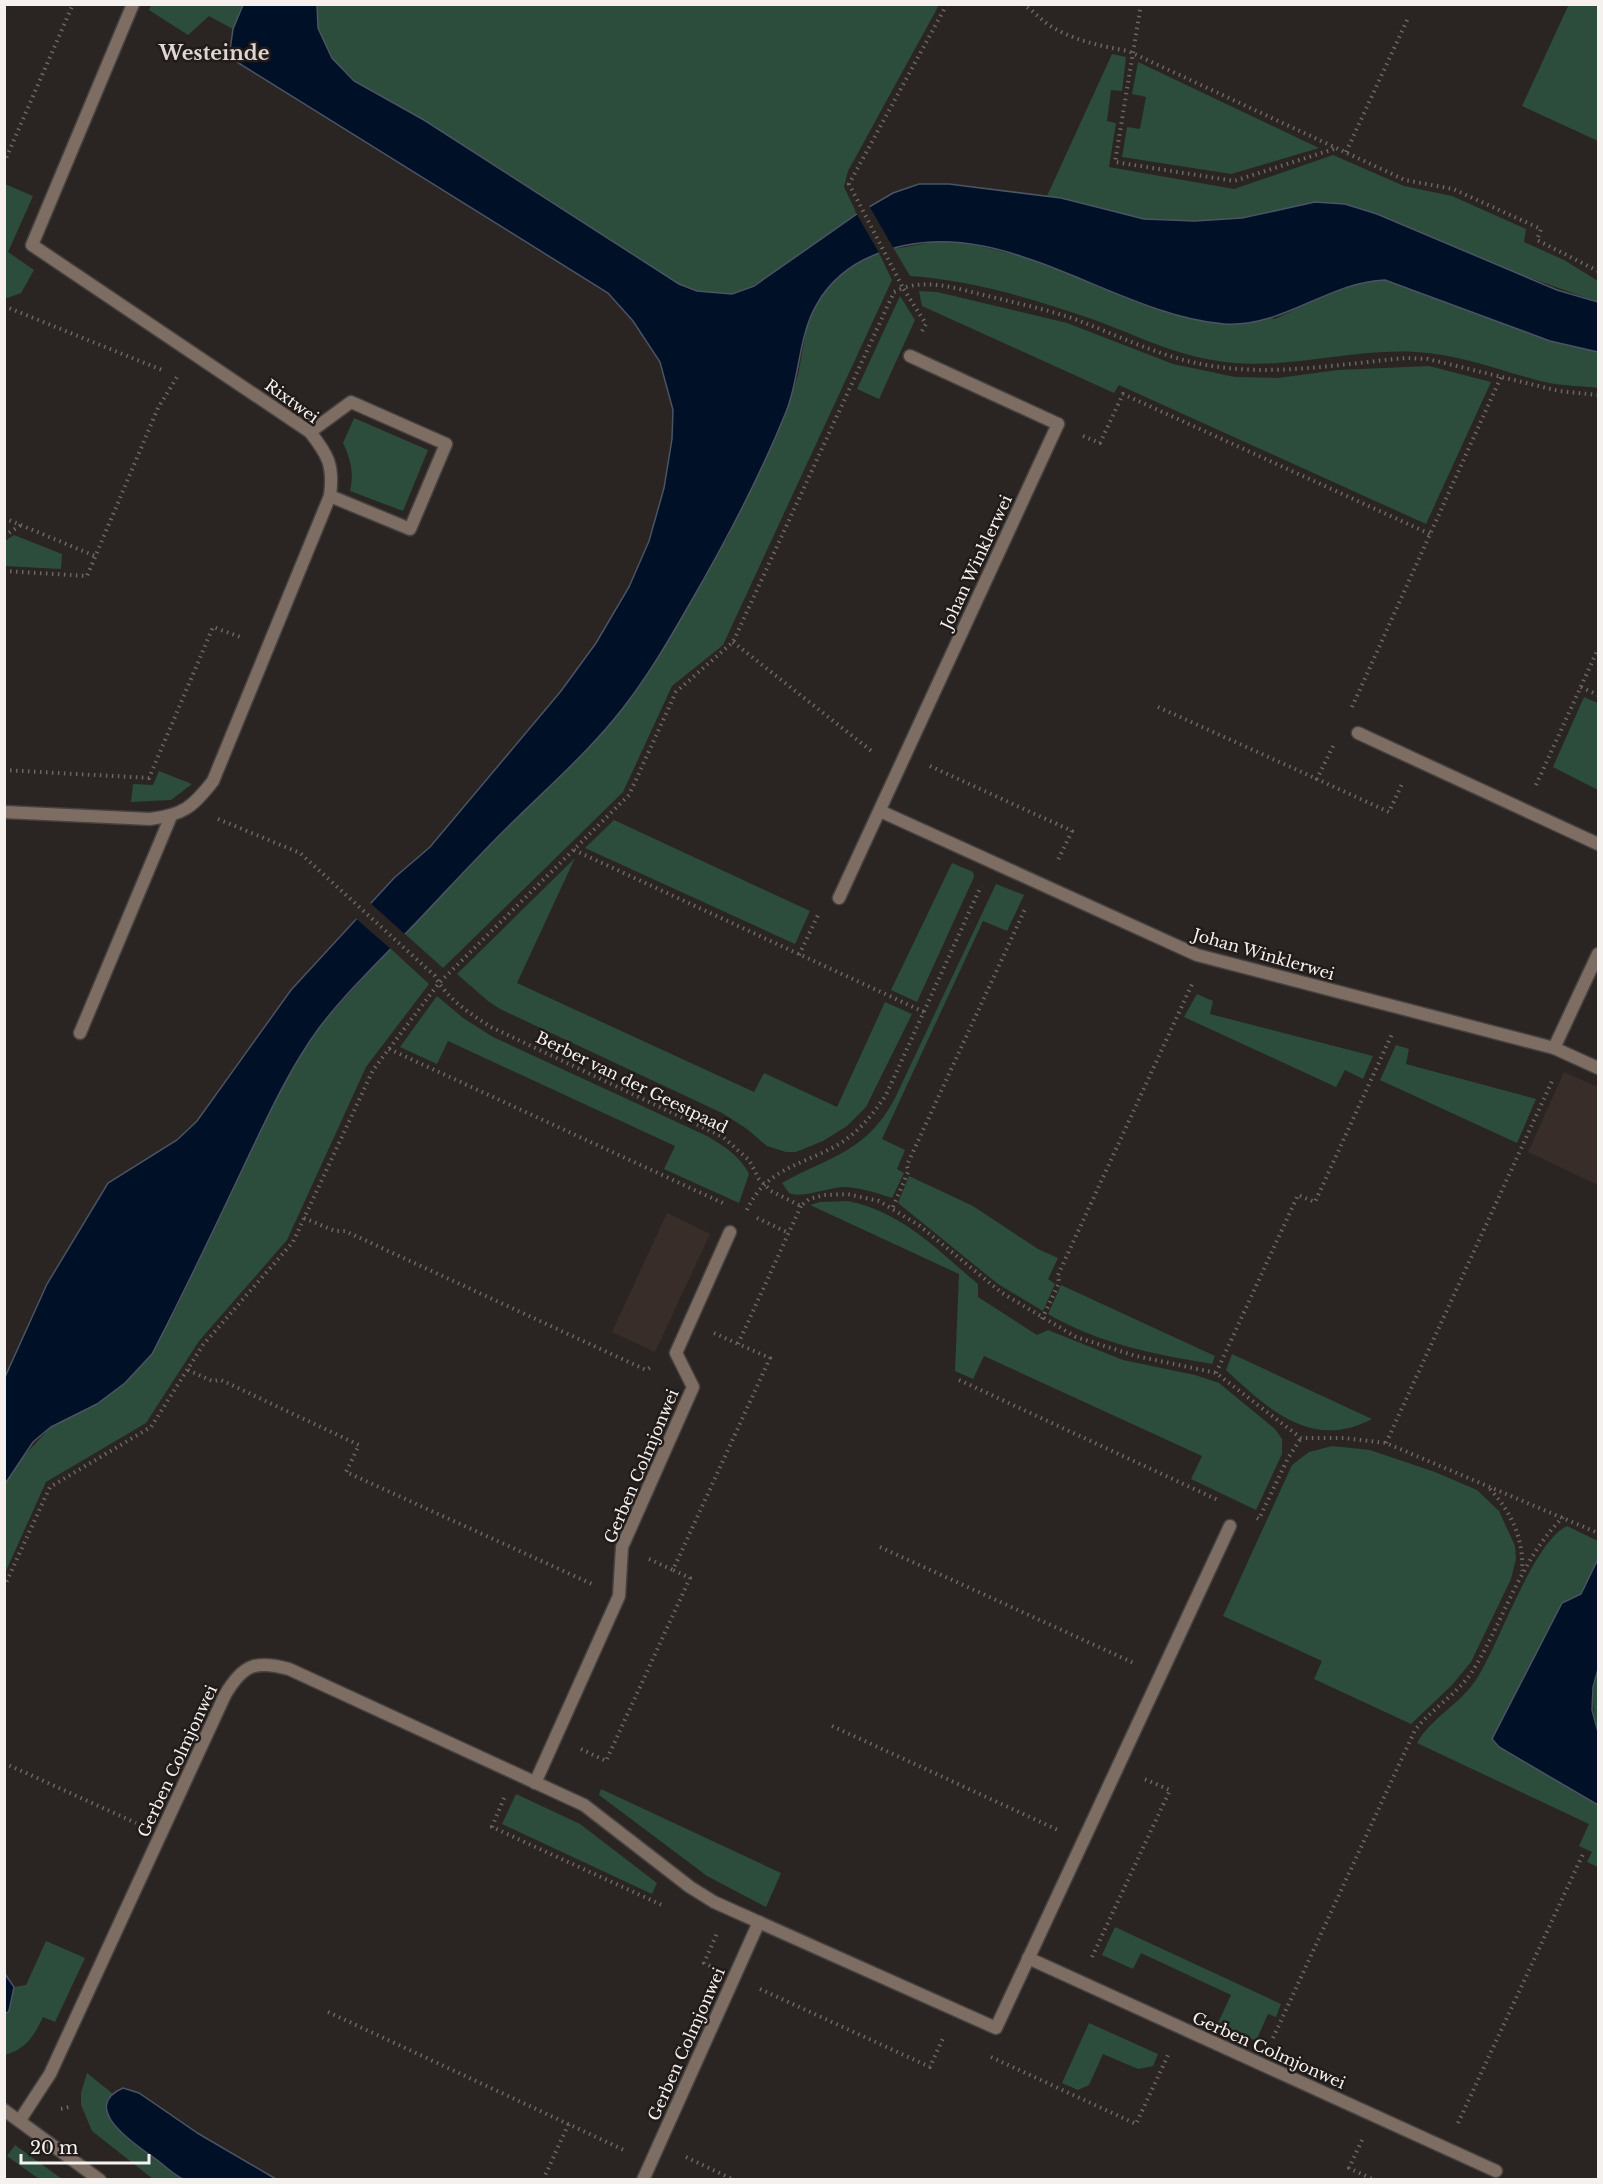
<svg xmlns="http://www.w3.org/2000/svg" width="1603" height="2184" viewBox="0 0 1603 2184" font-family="'Libre Baskerville',serif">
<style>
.built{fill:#392d29}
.green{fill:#2c4c3c}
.water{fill:#001027;stroke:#4a5463;stroke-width:1.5}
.pier{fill:#2a2523}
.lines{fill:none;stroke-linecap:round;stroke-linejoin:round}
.service-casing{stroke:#464240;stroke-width:15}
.minor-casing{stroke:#464240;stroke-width:15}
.tertiary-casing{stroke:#464240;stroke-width:15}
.path{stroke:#6c6765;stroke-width:4;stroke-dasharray:1.5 4.5;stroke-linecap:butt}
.service{stroke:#7d6d63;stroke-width:12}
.minor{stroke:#7d6d63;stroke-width:12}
.tertiary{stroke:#7d6d63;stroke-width:12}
.labels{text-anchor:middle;stroke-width:5;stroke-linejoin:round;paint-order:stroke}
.street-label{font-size:16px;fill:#f5f1ef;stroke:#211b19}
.quarter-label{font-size:20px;font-weight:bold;fill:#ded6d3;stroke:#211b19}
</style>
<rect width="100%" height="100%" fill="#2a2523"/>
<g class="built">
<polygon points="1564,1072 1598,1087 1598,1185 1528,1152"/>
<polygon points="667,1213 710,1234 655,1352 612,1332"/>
</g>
<g class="green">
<polygon points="1569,4 1598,5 1598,141 1522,106"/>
<polygon points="151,5 243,5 233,29 209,16 188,35 149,10"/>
<path d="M317 5H939L848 171 844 187 857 214C829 233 764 287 733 293 716 297 696 291 679 285L424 120 354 81 332 58 318 28Z"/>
<polygon points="1112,54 1126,57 1122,91 1111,90 1107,121 1116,123 1109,167 1234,189 1333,155 1404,186 1452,196 1526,229 1524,242 1564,260 1598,281 1598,302 1315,202 1242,218 1195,221 1144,219 1047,196"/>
<polygon points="1138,62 1319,148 1231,174 1122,157 1127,127 1140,129 1146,97 1132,94"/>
<polygon points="5,184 33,196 8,252 34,270 21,293 7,298 4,296"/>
<path d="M945 240 979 246 1275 319 1343 287 1363 281 1385 280 1550 341 1598 352V388C1582 386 1565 386 1549 383 1505 373 1461 354 1416 352 1346 348 1283 373 1212 360 1170 353 1131 333 1092 319 1034 299 971 280 910 276L894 249Z"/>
<polygon points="879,253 892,280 723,645 672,686 623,792 443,968 405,934 489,845 727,539 787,411 798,375 807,326 816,304 831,284 851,266"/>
<polygon points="919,291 937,292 1067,323 1173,364 1235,377 1278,378 1338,370 1429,366 1491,382 1426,524 1119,385 1114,393 922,306"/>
<polygon points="900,296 915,320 879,399 857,389"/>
<path d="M354 418 428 450 403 511 350 491C354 473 351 460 343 443Z"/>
<polygon points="14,535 62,554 61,569 5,566 5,541"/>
<polygon points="1584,697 1598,703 1598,790 1553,767"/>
<polygon points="159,771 192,784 171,800 131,802 133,784 153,785"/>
<polygon points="614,820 810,911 795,944 585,848"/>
<polygon points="575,858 517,983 754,1092 764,1073 837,1107 885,1002 912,1014 866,1107 847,1126 823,1141 796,1152 786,1152 767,1146 747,1129 722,1113 500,1009 488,1001 457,974"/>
<polygon points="952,863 973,872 974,877 917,1002 891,990"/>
<path d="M996 884 1024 895 1007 931 983 921 882 1139 905 1150 897 1169 904 1173 892 1198C877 1193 861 1188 845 1187 828 1187 803 1199 789 1193L782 1183C830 1156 867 1152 895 1098Z"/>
<polygon points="390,948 429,984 366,1067 287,1240 199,1341 146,1423 46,1482 5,1573 5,1484 17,1463 51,1427 97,1404 125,1383 175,1311 288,1074 321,1025"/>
<polygon points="1197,994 1213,1001 1210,1014 1373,1056 1363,1079 1345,1070 1336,1087 1184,1017"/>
<path d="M437 996 463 1018 493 1037 707 1136C725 1147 739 1155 749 1174L739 1203 664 1169 675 1146 448 1041 437 1064 400 1047Z"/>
<polygon points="1396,1045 1409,1049 1406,1064 1536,1099 1517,1143 1380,1080"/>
<polygon points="909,1176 973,1206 1038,1249 1058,1258 1048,1279 1055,1284 1043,1311 998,1284 898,1203"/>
<path d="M848 1201C904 1213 936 1249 978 1284V1297L1037 1335 1048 1330 1123 1360 1195 1375 1219 1383 1275 1429 1282 1439V1454L1256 1510 1191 1479 1202 1456 984 1356 973 1379 955 1371 959 1274 810 1205 820 1202Z"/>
<path d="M1061 1285 1215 1356 1212 1364C1153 1354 1100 1344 1048 1314Z"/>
<path d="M1232 1354 1372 1419C1312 1451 1268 1409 1226 1370Z"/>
<polygon points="1332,1446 1370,1450 1435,1472 1477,1490 1499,1511 1515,1546 1516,1559 1511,1579 1471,1662 1452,1685 1411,1724 1314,1679 1322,1661 1223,1616 1292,1465 1309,1452"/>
<path d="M1567 1526 1598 1541V1559L1586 1586 1581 1594 1562 1603 1492 1739 1499 1747 1598 1805V1867L1587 1862 1592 1852 1579 1846 1589 1824 1417 1743C1432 1717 1459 1705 1476 1680 1499 1645 1533 1542 1567 1526Z"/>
<path d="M1598 1669V1732C1592 1709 1591 1692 1598 1669Z"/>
<polygon points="601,1789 781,1873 766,1907 707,1876 599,1795"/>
<polygon points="516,1794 580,1824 657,1883 652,1894 502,1824"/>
<polygon points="1115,1927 1281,2004 1276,2017 1268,2014 1256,2041 1218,2023 1231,1995 1141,1953 1133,1969 1102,1955"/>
<path d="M46 1941 85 1958 55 2022 43 2017C34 2036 26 2049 5 2055V2014L9 2010 14 1987 26 1985Z"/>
<polygon points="1089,2023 1158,2054 1153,2066 1138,2069 1103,2054 1089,2085 1078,2090 1062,2083"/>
<polygon points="87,2073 113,2094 109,2099 130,2141 184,2179 153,2179 92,2131 81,2105 81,2093"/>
<polygon points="15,2145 62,2179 39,2179 7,2156"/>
</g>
<g class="water">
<path d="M243 5H317L318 28 332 58 354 81 424 120 679 284 697 291 732 294 754 286 857 214 893 193 919 184H949L1061 198 1144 219 1195 221 1242 218 1315 202 1345 204 1377 214 1557 290 1598 302V352L1550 341 1385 280C1328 282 1283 328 1224 324 1107 314 993 203 872 256 850 265 829 282 817 304 798 336 800 378 786 412 759 479 725 543 689 605 669 640 648 676 623 708 592 748 555 781 519 816 480 853 445 893 408 931 378 962 345 994 319 1028 287 1072 266 1120 243 1168 213 1231 184 1293 152 1354L125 1383 97 1404 51 1427 33 1442 5 1484V1377L47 1284 108 1183 177 1140 197 1121 291 990 394 878 430 847 561 691 596 643 629 587 649 541 664 488 672 439 673 410 660 362 633 321 608 293 229 57 233 29Z"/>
<polygon points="1598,1559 1598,1669 1593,1687 1592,1710 1598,1732 1598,1805 1499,1747 1492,1739 1562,1603 1581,1594"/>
<polygon points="5,1974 14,1987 9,2011 5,2014"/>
<path d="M123 2088 139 2093 199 2134 276 2179C260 2180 193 2183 183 2179 174 2175 165 2166 157 2160 139 2147 77 2108 123 2088Z"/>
</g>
<g class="pier">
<polygon points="868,204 894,249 895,252 880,256 879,253 855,211"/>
<polygon points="368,901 407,936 392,950 354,917"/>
</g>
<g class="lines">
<g class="service-casing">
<g id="service">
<polyline points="910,356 1058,424"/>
<polyline points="310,432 351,402 446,444 410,529 330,496"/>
<polyline points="80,1033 171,816"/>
</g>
</g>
<g class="minor-casing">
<g id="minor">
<polyline points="1358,733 1598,844"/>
<polyline points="880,811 1197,955 1554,1048 1598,1068"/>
<path d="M4 812 150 819C183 815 193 807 213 781L330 496C334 465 328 455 310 432L32 245 133 4"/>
<polyline points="839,898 1058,424"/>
<polyline points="1554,1048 1598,954"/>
<polyline points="535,1783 619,1596 622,1547 693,1387 676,1353 730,1232"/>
<polyline points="1028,1958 1496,2171"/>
<path d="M20 2120 50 2074 225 1695C243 1664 256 1660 289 1669L584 1805 690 1887 714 1902 996 2028 1230 1526"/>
<polyline points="643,2180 759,1922"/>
</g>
</g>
<g class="tertiary-casing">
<polyline id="tertiary" points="4,2110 100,2180"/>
</g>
<g class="path">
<path d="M1022 4C1034 10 1041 21 1052 27 1076 41 1100 46 1128 51L1405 180 1453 189 1541 229 1537 240 1598 271"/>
<polyline points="1141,4 1115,162 1234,181 1337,148"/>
<polyline points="1346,152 1409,16"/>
<polyline points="4,163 73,4"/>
<polyline points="4,306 162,370"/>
<path d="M922 331 926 324 903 288C929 279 958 289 984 295 1015 303 1047 309 1077 320 1119 336 1161 357 1206 365 1272 377 1339 364 1406 358L1428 359 1559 391 1598 395"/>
<polyline points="1083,436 1100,443 1123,394 1430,534"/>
<polyline points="4,518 95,556"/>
<polyline points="4,536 21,525"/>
<polyline points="4,571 87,576 158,408 177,377"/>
<polyline points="733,642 874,753"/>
<polyline points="1581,687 1598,695"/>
<polyline points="1158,707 1317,779"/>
<polyline points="1352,707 1501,377"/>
<polyline points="1333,746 1317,779 1389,812 1402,784"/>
<polyline points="930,766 1072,831 1058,860"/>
<polyline points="4,770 149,778 213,627 243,638"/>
<polyline points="1536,785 1598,649"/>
<path d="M218 819 300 853 435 976C447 999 469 1013 491 1027L723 1137 749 1160 759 1179 771 1191 801 1206 809 1199 824 1195 847 1194 879 1201 920 1226 1002 1293 1076 1337 1136 1356 1216 1373 1301 1438H1344L1386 1443 1598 1533"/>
<polyline points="574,850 924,1012"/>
<polyline points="799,955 818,915"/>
<polyline points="389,1049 725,1204"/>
<polyline points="893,1207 908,1172 907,1165 1026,907"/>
<path d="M747 1210C765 1170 798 1166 834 1147 856 1135 872 1116 886 1095L981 886"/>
<polyline points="304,1218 335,1231 345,1231 646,1370 651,1367"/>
<polyline points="757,1218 789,1233"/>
<polyline points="1042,1319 1059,1283 1058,1275 1193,982"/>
<polyline points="714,1333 738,1344"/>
<polyline points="188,1370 212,1381 221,1380 359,1445 346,1472 592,1584"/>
<polyline points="1216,1373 1298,1195 1315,1202 1392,1034"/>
<polyline points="959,1380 1220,1501"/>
<polyline points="1386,1443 1553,1079"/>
<path d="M1490 1489C1512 1513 1524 1540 1522 1571"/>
<polyline points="1257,1518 1259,1519 1288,1458 1301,1438"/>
<polyline points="880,1547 1136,1664"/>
<polyline points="649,1559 673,1570"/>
<polyline points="4,1587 50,1487 151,1427 203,1345 293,1242 373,1070 439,983 629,795 676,692 733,642 894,292 903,288 849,184 947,4"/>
<polyline points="832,1726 1058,1830"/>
<polyline points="581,1749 606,1761 690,1578 673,1570 770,1358 738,1344 801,1206"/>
<polyline points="4,1763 136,1823"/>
<polyline points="504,1798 492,1827 664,1906"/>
<polyline points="1092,1957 1170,1790 1142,1778"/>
<polyline points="710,1966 704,1963 717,1933"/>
<polyline points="760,1989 930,2067 944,2036"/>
<polyline points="328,2012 626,2151"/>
<path d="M1273 2038 1415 1730C1433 1707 1460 1693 1475 1667 1505 1617 1521 1559 1563 1517"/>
<polyline points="991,2057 1136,2124 1169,2053"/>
<polyline points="61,2109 69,2107"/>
<polyline points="1458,2123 1583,1854"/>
<polyline points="1362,2140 1349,2168 1374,2180"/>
<polyline points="686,2157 734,2180"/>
<polyline points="543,2180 569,2123"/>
</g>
<use href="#service" class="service"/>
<use href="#minor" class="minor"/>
<use href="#tertiary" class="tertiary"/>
</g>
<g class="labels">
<g class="street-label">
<text transform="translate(292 401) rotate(36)" y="6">Rixtwei</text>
<text transform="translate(976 562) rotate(-65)" y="6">Johan Winklerwei</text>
<text transform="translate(1264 954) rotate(16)" y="6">Johan Winklerwei</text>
<text transform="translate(632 1082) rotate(26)" y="6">Berber van der Geestpaad</text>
<text transform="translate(641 1466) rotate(-67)" y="6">Gerben Colmjonwei</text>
<text transform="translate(177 1761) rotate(-65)" y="6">Gerben Colmjonwei</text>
<text transform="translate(686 2044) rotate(-66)" y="6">Gerben Colmjonwei</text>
<text transform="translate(1269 2050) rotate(24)" y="6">Gerben Colmjonwei</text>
</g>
<g class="quarter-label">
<text x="214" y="60">Westeinde</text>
</g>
</g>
<rect width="1603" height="2184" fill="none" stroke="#f5f1ef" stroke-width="12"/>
<path d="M21 2154v9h128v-9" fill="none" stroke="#f5f1ef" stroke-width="3"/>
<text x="30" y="2154" font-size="18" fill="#f5f1ef" stroke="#211b19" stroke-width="4.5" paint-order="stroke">20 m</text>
</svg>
